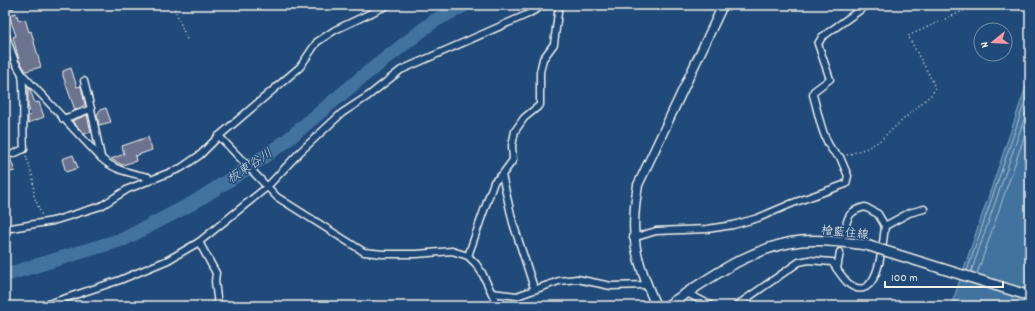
<svg xmlns="http://www.w3.org/2000/svg" width="1035" height="311" viewBox="0 0 1035 311" font-family="Dekko,'Klee One',sans-serif">
<style>
.water{fill:#42739f;stroke:#89a5bc}
.lines{fill:none;stroke-linecap:round;stroke-linejoin:round}
.shore{stroke:#adbfcb;stroke-width:1}
.river{stroke:#42739f;stroke-width:14}
.building{fill:#6c738f;stroke:#f4f1e8}
.minor-casing{stroke:#f4f1e8;stroke-width:9}
.tertiary-casing{stroke:#f4f1e8;stroke-width:11}
.secondary-casing{stroke:#f4f1e8;stroke-width:12}
.path{stroke:#f4f1e8;stroke-width:1.5;stroke-dasharray:1 3;stroke-linecap:butt}
.minor{stroke:#1f4a7a;stroke-width:6}
.tertiary{stroke:#1f4a7a;stroke-width:8}
.secondary{stroke:#1f4a7a;stroke-width:9}
.secondary-bridge-casing{stroke:#f4f1e8;stroke-width:12;stroke-linecap:butt}
.secondary-bridge{stroke:#1f4a7a;stroke-width:9}
.labels{text-anchor:middle;stroke-width:3;stroke-linejoin:round;paint-order:stroke}
.street-label{font-size:12px;fill:#f4f1e8;stroke:#1f4a7a}
.water-label{font-size:13px;font-style:italic;fill:#d9dedd;stroke:#1f4a7a}
</style>
<rect width="100%" height="100%" fill="#1f4a7a"/>
<filter id="ink" filterUnits="userSpaceOnUse"><feTurbulence type="fractalNoise" baseFrequency=".025" numOctaves="2"/><feDisplacementMap in="SourceGraphic" scale="8" xChannelSelector="R" yChannelSelector="G"/><feConvolveMatrix kernelMatrix="1 2 1 2 8 2 1 2 1" color-interpolation-filters="sRGB"/></filter>
<g filter="url(#ink)">
<polygon class="water" points="1030,75 1030,306 951,306"/>
<g class="lines">
<g class="shore">
<polyline points="967,271 1030,87"/>
<polyline points="971,272 1030,102"/>
<polyline points="977,274 1030,120"/>
</g>
<polyline class="river" points="5,275 124,239 193,203 248,168 286,141 362,77 434,21 465,5"/>
</g>
<g class="building">
<polygon points="16,13 19,21 25,19 29,32 31,31 41,67 26,71 19,60 13,37 16,36 9,15"/>
<polygon points="71,68 77,87 81,86 85,105 75,110 63,76 63,71"/>
<polygon points="28,86 30,90 35,103 39,102 44,117 28,123 28,116 31,115 28,106"/>
<polygon points="106,108 111,122 99,125 97,115 100,110"/>
<polygon points="87,115 91,132 84,134 72,121"/>
<polygon points="148,137 152,150 135,156 136,161 122,165 111,159 124,154 122,146"/>
<polygon points="5,145 15,171 7,173 5,168"/>
<polygon points="73,155 78,168 66,172 62,159"/>
</g>
<g class="lines">
<g class="minor-casing">
<g id="minor">
<polyline points="5,6 11,5"/>
<path d="M5 34 15 62 22 74 101 158C115 171 131 173 148 177L150 181"/>
<polyline points="84,81 91,109"/>
<polyline points="63,119 91,109 101,157"/>
<polyline points="219,136 277,197 364,252 383,254 417,254 452,251 468,256 476,264 482,273 498,306"/>
<path d="M13 154 24 149C22 123 25 99 22 74"/>
<polyline points="5,229 53,221 101,206 128,189 181,168 200,155 219,136 300,67 317,42 335,30 388,5"/>
<path d="M844 235C847 219 847 211 865 207L878 214 885 226 909 213 924 209"/>
<path d="M633 238 656 231 707 229 733 225 758 218 793 203 846 184 848 176 840 157C824 150 818 111 813 95L814 91 830 79 818 44 822 37 867 5"/>
<polyline points="199,242 216,273 215,281 218,306"/>
<polyline points="468,256 494,182 502,175"/>
<polyline points="837,269 840,252"/>
<polyline points="534,288 513,223 502,175 513,160 512,146 515,131 524,118 540,105 540,72 543,59 554,44 559,5"/>
<polyline points="492,293 517,296 559,281 577,279 611,286 647,285"/>
<polyline points="687,293 712,306"/>
<polyline points="42,306 120,280 168,260 199,242 267,187 300,152 342,113 368,96 401,70 526,15 544,5"/>
<path d="M736 306 799 262 809 260 832 262C837 269 843 279 849 284 879 306 883 241 885 226"/>
</g>
</g>
<g class="tertiary-casing">
<path id="tertiary" d="M656 306C635 258 629 237 638 185L723 5"/>
</g>
<g class="secondary-casing">
<path id="secondary" d="M667 306C709 279 749 247 801 241 822 239 845 242 866 245"/>
</g>
<g class="path">
<polyline points="173,5 188,42"/>
<polyline points="847,155 867,148 878,142 932,94 935,89 932,80 908,36 976,5"/>
<polyline points="26,156 33,178 34,196 42,216"/>
</g>
<use href="#minor" class="minor"/>
<use href="#tertiary" class="tertiary"/>
<use href="#secondary" class="secondary"/>
<g class="secondary-bridge-casing">
<polyline id="secondary-bridge" points="866,245 1030,296"/>
</g>
<use href="#secondary-bridge" class="secondary-bridge"/>
</g>
</g>
<g class="labels">
<g class="street-label">
<text transform="translate(845 232) rotate(6)" y="4">檜藍住線</text>
</g>
<g class="water-label">
<text transform="translate(249 165) rotate(-34)" y="5">板東谷川</text>
</g>
</g>
<rect width="1035" height="311" fill="none" stroke="#1f4a7a" stroke-width="20"/>
<rect x="10" y="10" width="1015" height="291" fill="none" stroke="#f4f1e8" stroke-width="1.5" filter="url(#ink)"/>
<g transform="translate(993 42) rotate(252)"><circle r="19" fill="#1f4a7a" stroke="#748da6"/>
<path d="M0-3L7 15L0 10L-7 15Z" fill="#ff9aa2"/>
<text y="-6" font-size="11" font-weight="bold" text-anchor="middle" fill="#f4f1e8">N</text>
</g>
<path d="M885 281v6h118v-6" fill="none" stroke="#f4f1e8" stroke-width="2"/>
<text x="891" y="281" font-size="12" fill="#f4f1e8" stroke="#1f4a7a" stroke-width="3" paint-order="stroke">100 m</text>
</svg>
